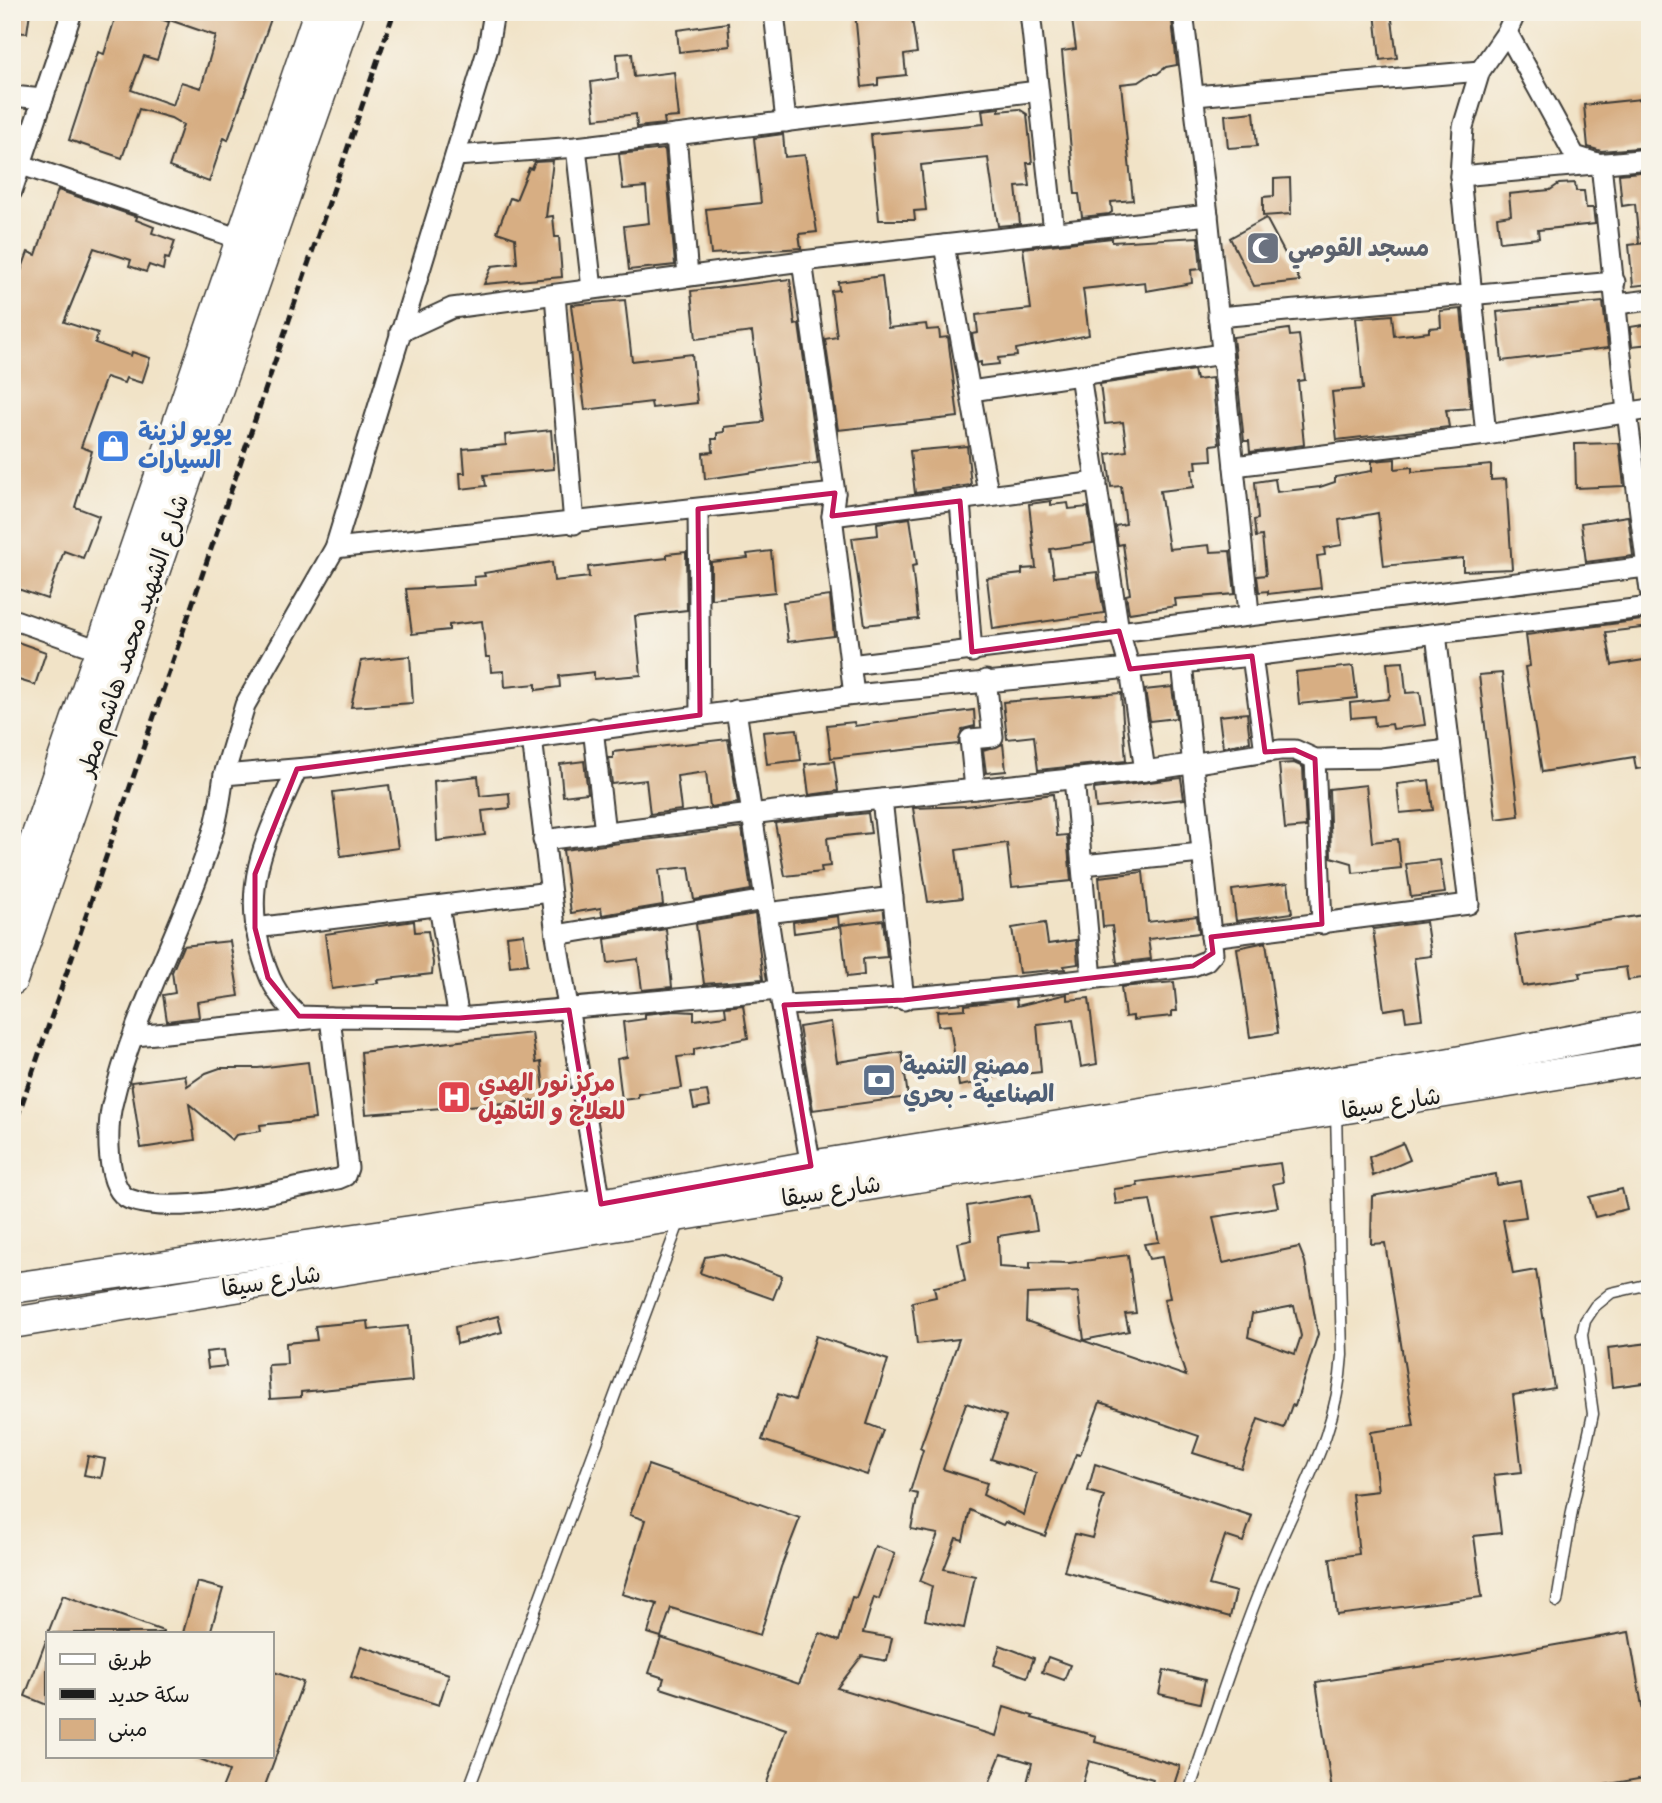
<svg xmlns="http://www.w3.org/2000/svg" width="1662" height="1803" viewBox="0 0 1662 1803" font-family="'Gochi Hand','Playpen Sans Arabic',sans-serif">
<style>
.building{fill:#d7ae83;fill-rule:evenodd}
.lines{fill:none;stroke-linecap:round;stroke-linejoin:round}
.service-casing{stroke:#3c3a36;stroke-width:13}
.minor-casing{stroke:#3c3a36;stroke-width:23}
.primary-casing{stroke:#3c3a36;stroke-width:33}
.service{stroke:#fff;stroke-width:10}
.minor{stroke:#fff;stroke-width:19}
.primary{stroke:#fff;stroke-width:30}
.rail{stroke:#1c1c1c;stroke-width:5;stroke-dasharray:10 5;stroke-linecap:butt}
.marked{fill:none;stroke:#c2185b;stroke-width:5;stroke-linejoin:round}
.labels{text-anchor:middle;stroke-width:7;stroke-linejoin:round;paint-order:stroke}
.worship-label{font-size:24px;font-weight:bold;fill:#5b616d;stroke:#f7f3e8;text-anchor:start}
.shop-label{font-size:24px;font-weight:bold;fill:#366cbe;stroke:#f7f3e8;text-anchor:start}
.street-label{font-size:24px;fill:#1c1c1c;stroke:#f7f3e8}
.service-label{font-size:24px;font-weight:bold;fill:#4e5e75;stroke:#f7f3e8;text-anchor:start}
.health-label{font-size:24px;font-weight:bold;fill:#be3a42;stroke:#f7f3e8;text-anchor:start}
</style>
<rect width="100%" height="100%" fill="#f7f3e8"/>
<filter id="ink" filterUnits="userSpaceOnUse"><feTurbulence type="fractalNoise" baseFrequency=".0143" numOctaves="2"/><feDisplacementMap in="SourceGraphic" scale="14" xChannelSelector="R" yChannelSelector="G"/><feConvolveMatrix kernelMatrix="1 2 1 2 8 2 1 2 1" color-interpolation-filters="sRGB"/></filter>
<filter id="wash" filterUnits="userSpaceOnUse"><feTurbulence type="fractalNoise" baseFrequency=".00686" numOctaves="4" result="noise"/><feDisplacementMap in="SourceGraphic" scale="28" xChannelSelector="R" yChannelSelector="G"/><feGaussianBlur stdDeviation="1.57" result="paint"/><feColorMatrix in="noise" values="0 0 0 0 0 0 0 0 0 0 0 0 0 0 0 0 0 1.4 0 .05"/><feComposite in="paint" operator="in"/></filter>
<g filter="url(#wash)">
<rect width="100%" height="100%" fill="#f1e3c7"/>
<g id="blocks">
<g class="building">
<polygon points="12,12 30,12 27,33 12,32"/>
<polygon points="117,12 140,12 169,22 157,60 144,56 131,90 173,105 181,82 201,88 216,36 155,15 155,12 260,12 272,16 228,140 224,138 209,182 169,167 183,125 171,118 139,109 122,158 69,140 98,52 104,54"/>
<polygon points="855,12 911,12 917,53 904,55 906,75 878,78 878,85 862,87"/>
<polygon points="1071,12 1171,12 1177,65 1166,67 1157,74 1151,74 1139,82 1121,84 1133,200 1111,202 1112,212 1109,214 1082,217 1079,194 1075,194 1062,51 1076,49"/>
<polygon points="1375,12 1391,12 1397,58 1380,60"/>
<polygon points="728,23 730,46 679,52 677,30"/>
<polygon points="632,53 634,77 674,72 679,117 664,118 665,124 637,127 636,114 595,119 591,82 618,78 617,54"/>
<polygon points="1650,98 1650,147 1601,151 1588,147 1584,105"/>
<polygon points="999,108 999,111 1019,109 1027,114 1032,163 1027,163 1030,186 1016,187 1020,224 998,226 988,158 921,165 926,210 914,211 915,220 879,220 871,134 984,124 982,110"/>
<polygon points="1254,112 1257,146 1228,148 1225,115"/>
<polygon points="783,134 785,157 805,155 817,232 799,234 801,248 711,254 706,209 761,203 754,138"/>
<polygon points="665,149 675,265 629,270 624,226 649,223 646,187 623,189 619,154"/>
<polygon points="553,161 546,217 553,216 555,237 559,237 562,277 484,284 492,266 517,263 515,238 497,232 510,198 516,200 529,168 532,169 535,162"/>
<polygon points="1650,171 1650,284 1633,286 1629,245 1646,243 1639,243 1635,204 1622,206 1619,174"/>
<polygon points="1290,178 1291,214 1263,216 1263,197 1274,196 1274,179"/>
<polygon points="1575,183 1576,191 1584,191 1586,208 1593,208 1595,224 1538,230 1539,238 1500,242 1497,217 1511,215 1509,194 1550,190 1559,184"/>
<polygon points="58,190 137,217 136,220 154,227 152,233 175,241 169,259 165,258 163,270 149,265 146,272 129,266 131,260 94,248 64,322 98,333 95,343 131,356 132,352 150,358 142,383 126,378 124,383 106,377 81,447 92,451 75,507 99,516 83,558 64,551 47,599 12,587 12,296 28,252 36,255"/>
<polygon points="1266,218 1282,248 1300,281 1254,286 1230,238"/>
<polygon points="1198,237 1201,269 1191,270 1192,283 1146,291 1145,282 1083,289 1089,335 1016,349 1017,356 998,358 999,364 981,366 981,362 977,363 972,334 978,333 976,315 1031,309 1023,248 1112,238 1112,242"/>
<polygon points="882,276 888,328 926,324 927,330 939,329 940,338 948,337 958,417 838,430 825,339 837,337 831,291 839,290 838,282"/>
<polygon points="790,279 795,325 799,324 818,463 705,479 703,453 713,452 712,439 717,439 717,433 724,432 724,427 761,423 764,420 752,332 696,339 691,291"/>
<polygon points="625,300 632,361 692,354 697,403 652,408 651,402 585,410 571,305"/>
<polygon points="1603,302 1608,348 1502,361 1497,312"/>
<polygon points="1461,309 1471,408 1446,410 1449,427 1337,440 1332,392 1363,389 1356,318 1392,315 1394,336 1429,332 1429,328 1441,327 1440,311"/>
<polygon points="1650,324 1650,344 1632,346 1630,327"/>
<polygon points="1289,329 1290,336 1299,335 1305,380 1298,381 1304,445 1250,452 1249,441 1244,441 1233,337"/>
<polygon points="1194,370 1196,380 1212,378 1219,444 1211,445 1212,460 1196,461 1197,469 1192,469 1194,487 1160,491 1169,549 1209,545 1210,552 1230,551 1235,594 1175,599 1176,606 1129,613 1126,595 1130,594 1123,544 1118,545 1115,526 1126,524 1121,486 1111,487 1107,454 1127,451 1123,422 1105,424 1100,384"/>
<polygon points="551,430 554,469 484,475 486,486 461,489 460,473 465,473 463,449 506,445 505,435"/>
<polygon points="1619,443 1624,486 1576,488 1575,444"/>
<polygon points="967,446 971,485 915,493 910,451"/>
<polygon points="1395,459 1395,469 1412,467 1412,472 1491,465 1491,480 1506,479 1512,569 1463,571 1463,558 1384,566 1378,513 1339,520 1342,545 1324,548 1325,555 1317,556 1321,588 1268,594 1268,591 1259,592 1257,576 1266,575 1262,536 1256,537 1254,520 1258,519 1255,482 1275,479 1277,492 1320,487 1335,482 1335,477 1372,471 1372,461"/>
<polygon points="1051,501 1051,505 1068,503 1069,509 1088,507 1093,543 1050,549 1054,577 1097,572 1104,613 993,629 987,578 1022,574 1022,569 1036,568 1029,504"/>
<polygon points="1628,516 1633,556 1586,562 1581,523"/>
<polygon points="910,518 917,565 912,566 918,619 865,625 852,538 878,535 877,523"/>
<polygon points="771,551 775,592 711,599 711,562 748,558 747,554"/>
<polygon points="686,552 687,610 635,616 641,675 594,679 594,672 559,676 560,687 536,690 536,684 505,687 504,671 491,672 490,657 486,657 482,621 449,625 449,630 412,634 406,589 475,585 474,577 485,576 484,573 552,562 554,581 589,577 588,567 667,558 667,554"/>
<polygon points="830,596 834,636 788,642 783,602"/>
<polygon points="1650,619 1650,627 1606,632 1612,665 1650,659 1650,767 1636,769 1634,757 1542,772 1525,667 1530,666 1526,635"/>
<polygon points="12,640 46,652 35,685 12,678"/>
<polygon points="410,656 413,703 351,707 361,661"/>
<polygon points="1403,662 1406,693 1420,692 1425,725 1393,729 1392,724 1375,726 1374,716 1351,718 1350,703 1388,699 1390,695 1387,663"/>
<polygon points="1353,666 1357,698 1299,704 1296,672"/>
<polygon points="1502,673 1519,816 1496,819 1479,675"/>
<polygon points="1172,687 1176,718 1150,721 1145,690"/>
<polygon points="1121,693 1126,761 1038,770 1034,736 1007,739 1003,702"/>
<polygon points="974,710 975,726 962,729 958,744 831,758 827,725 854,722 855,726"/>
<polygon points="1247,713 1250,742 1223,747 1219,716"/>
<polygon points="797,729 801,760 767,764 763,732"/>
<polygon points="728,739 738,803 710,807 706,772 677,776 681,810 650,814 646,780 612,784 609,758 613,758 613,752"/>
<polygon points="1003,744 1006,771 986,773 983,750"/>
<polygon points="584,761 588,793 563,796 560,764"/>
<polygon points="834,761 838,791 809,795 805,764"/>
<polygon points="1294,763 1303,767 1306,827 1285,829 1279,764"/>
<polygon points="478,776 480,796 509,793 510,808 482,811 485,835 437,841 434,781"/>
<polygon points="1181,778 1184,799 1096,808 1094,789"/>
<polygon points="1429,780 1433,810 1400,813 1397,784"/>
<polygon points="389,785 398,848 341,856 333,792"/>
<polygon points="1366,785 1372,842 1398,839 1401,868 1353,873 1352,863 1331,857 1329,789"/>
<polygon points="1053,794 1057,836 1067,835 1071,881 1012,887 1007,843 956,850 962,898 928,902 913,808 967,806"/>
<polygon points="868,813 871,833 827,838 830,866 821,867 822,872 785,876 775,823"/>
<polygon points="742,828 751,890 694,900 689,867 659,870 663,905 602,915 601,908 571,913 563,850"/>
<polygon points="1440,860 1445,893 1411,897 1406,864"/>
<polygon points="1143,872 1148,922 1197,916 1199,933 1148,939 1151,959 1117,963 1112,926 1103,927 1099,877"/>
<polygon points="1288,883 1292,913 1236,921 1232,890"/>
<polygon points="755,914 763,979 704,984 696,924"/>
<polygon points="1650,914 1650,977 1628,980 1626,967 1579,973 1580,978 1523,986 1515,935"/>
<polygon points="838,916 839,927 794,933 793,922"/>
<polygon points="883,920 887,957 863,959 864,975 847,977 841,925"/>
<polygon points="414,921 415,932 428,931 433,963 432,974 377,980 378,983 332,989 325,934"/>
<polygon points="1426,922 1431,956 1414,958 1422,1019 1406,1021 1404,1007 1384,1010 1373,929"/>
<polygon points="1045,923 1048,944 1076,940 1078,964 1064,966 1065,969 1019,973 1012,928"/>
<polygon points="666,929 672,987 642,990 638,959 608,963 605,939"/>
<polygon points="524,934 528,964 510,966 507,936"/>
<polygon points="230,941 239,996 197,1002 199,1017 167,1021 163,995 175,993 172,972 183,946"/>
<polygon points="1266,942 1278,1033 1250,1037 1237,948"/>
<polygon points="1174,982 1177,1011 1172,1011 1172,1016 1133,1020 1133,1016 1125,1017 1121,987"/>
<polygon points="1067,994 1067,1000 1089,998 1097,1064 1081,1067 1073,1020 1037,1024 1041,1072 976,1079 976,1083 959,1086 950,1025 938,1026 937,1011 965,1009 965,1005 1016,999 1017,1006"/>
<polygon points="743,1005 748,1038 694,1049 694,1055 677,1057 682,1088 638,1094 638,1098 622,1100 617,1059 627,1057 623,1022 645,1019 645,1014 675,1011 694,1012 694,1020 726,1016 725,1007"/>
<polygon points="831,1022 837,1062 902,1052 908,1097 813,1110 799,1027"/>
<polygon points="532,1033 536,1063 541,1062 545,1100 366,1114 361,1052"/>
<polygon points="308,1062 315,1119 260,1125 261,1131 236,1135 232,1140 189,1104 195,1140 141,1148 131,1082 185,1075 187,1086 206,1073 220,1068 258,1068"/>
<polygon points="707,1091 710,1106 694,1109 691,1093"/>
<polygon points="1403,1143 1410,1160 1373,1176 1369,1157"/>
<path d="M1280 1163 1283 1182 1273 1184 1278 1207 1213 1217 1223 1263 1299 1247 1305 1262 1318 1334 1295 1406 1292 1405 1284 1428 1258 1419 1241 1468 1193 1453 1199 1436 1100 1402 1080 1455 1076 1454 1045 1536 1005 1522 1003 1525 970 1510 963 1540 956 1538 944 1569 975 1576 964 1628 925 1620 932 1586 920 1581 938 1534 911 1529 918 1494 910 1492 923 1450 920 1448 959 1339 917 1344 912 1302 936 1297 934 1287 965 1281 958 1243 972 1240 967 1206 1031 1195 1037 1230 998 1236 999 1267 1030 1269V1262L1069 1263 1128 1255 1136 1313 1125 1314 1129 1331 1084 1340 1078 1292 1027 1294 1026 1321 1186 1376 1168 1321 1164 1299 1170 1298 1162 1257 1149 1259 1144 1244 1159 1242 1150 1200 1116 1204 1114 1189 1138 1186 1137 1182ZM1294 1306 1301 1336 1295 1354 1248 1337 1252 1314ZM966 1403 1006 1416 991 1459 1036 1473 1024 1515 983 1495 987 1483 943 1469Z"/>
<polygon points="1496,1174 1497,1185 1520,1181 1526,1217 1503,1220 1513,1274 1536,1270 1554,1388 1513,1395 1522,1472 1494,1475 1501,1533 1474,1536 1482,1597 1337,1615 1330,1558 1359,1554 1352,1494 1378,1491 1371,1432 1414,1426 1385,1243 1371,1244 1372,1196"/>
<polygon points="1622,1189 1627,1209 1595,1217 1589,1197"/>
<polygon points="722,1254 782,1276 773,1299 700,1273 705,1257"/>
<polygon points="498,1316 502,1332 457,1344 455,1327"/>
<polygon points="368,1321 369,1330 408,1326 412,1381 301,1392 301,1397 270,1399 268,1365 287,1364 286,1343 317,1340 315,1326"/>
<polygon points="816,1336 888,1360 867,1424 883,1430 867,1475 762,1440 778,1394 795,1400"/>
<polygon points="1650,1343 1650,1382 1612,1387 1608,1348"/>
<polygon points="224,1350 226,1366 208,1368 206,1352"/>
<polygon points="88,1456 105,1459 101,1478 84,1475"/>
<polygon points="1095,1464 1252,1516 1243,1542 1225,1536 1209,1585 1236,1592 1230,1617 1064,1571 1075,1534 1092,1538 1104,1496 1088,1491"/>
<polygon points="648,1465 800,1518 781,1567 760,1635 671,1608 661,1637 648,1633 657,1604 622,1594 645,1520 630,1515"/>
<polygon points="875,1546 895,1553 879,1599 874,1597 863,1633 892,1638 887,1661 862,1656 837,1688 996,1736 1004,1707 1033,1716 1032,1718 1096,1736 1095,1742 1180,1766 1172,1791 1150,1791 1153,1779 1089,1761 1081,1789 1071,1786 1070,1791 1025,1791 1032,1763 1001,1754 986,1791 764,1791 786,1729 661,1688 664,1678 649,1673 661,1638 799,1684 820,1633 839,1641 852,1597 856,1598"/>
<polygon points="197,1582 223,1589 210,1633 183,1633"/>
<polygon points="63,1595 163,1631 163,1633 48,1633"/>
<polygon points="1629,1632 1650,1752 1650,1777 1569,1791 1332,1791 1316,1682 1499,1655"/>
<polygon points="46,1641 47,1641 47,1705 25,1696"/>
<polygon points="1000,1645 1034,1658 1027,1677 994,1665"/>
<polygon points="361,1646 449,1674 439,1705 351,1677"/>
<polygon points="1048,1657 1070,1665 1064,1680 1042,1672"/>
<polygon points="1164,1670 1205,1680 1200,1703 1159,1694"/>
<polygon points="271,1671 303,1682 263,1791 221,1791 229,1771 193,1756 271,1756"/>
</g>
</g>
</g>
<g filter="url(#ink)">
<use href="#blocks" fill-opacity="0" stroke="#3c3a36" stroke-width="2"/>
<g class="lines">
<g class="service-casing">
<g id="service">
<polyline points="1557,1602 1572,1511 1593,1414 1582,1335 1585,1321 1595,1306 1611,1293 1650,1284"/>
<polyline points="468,1791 680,1220"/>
<path d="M1189 1791C1215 1715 1239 1639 1270 1565 1300 1491 1337 1437 1342 1355L1336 1112"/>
</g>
</g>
<g class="minor-casing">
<g id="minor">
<polyline points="774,12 786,122"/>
<polyline points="1030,12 1054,232"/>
<polyline points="1183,12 1208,215 1249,613"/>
<polyline points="1507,32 1575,156 1601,164 1627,412 1650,591"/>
<polyline points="12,96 43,99"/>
<polyline points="1195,96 1480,71"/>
<polyline points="676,135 688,276"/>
<polyline points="576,147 592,289"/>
<polyline points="456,156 576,147 1038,91"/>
<polyline points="22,165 240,239"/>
<polyline points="1460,176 1650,159"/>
<polyline points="12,191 72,12"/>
<polyline points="944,245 988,492 960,501 972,652"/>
<polyline points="802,261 835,493 832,516 854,695"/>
<polyline points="555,295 574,524"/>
<polyline points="1617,304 1650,300"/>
<polyline points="1218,317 1615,282"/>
<polyline points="400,332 452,308 802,261 1208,215"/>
<polyline points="1080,375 1119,631 1130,669 1145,771"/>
<polyline points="971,391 1222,354"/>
<polyline points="1486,435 1460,176 1463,127 1480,71 1507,32 1516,12"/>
<polyline points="1234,466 1486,435 1650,409"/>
<polyline points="698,509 700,715"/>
<polyline points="832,516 1097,482"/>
<polyline points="335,548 835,493"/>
<polyline points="12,619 102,651"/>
<polyline points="1252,656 1265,752"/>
<polyline points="850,665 1646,567"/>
<polyline points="736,710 779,990 811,1166"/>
<polyline points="593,728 605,833"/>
<polyline points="532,738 556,935 601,1204"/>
<polyline points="1315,759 1322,924"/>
<path d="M297 769C269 833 242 877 260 948 268 977 276 996 299 1016L330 1017 348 1168 345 1176 338 1179C288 1189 176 1218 129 1199 105 1189 107 1126 112 1105 134 1010 185 924 213 832 219 814 221 793 224 775L318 767 854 695 1252 656 1650 607"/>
<polyline points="224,775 245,705 335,548 488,48 494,12"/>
<polyline points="1074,778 1092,979"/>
<polyline points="975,789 970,739 993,737 986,680"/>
<polyline points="882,799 904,1000"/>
<polyline points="543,840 807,807 1145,771 1280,750 1295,750 1315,759 1381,758 1449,750"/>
<polyline points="1083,865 1201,853"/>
<polyline points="439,907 459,1018"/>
<polyline points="767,913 893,897"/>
<polyline points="255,928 550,892"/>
<polyline points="556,935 765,900"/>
<polyline points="1211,937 1469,904 1436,634"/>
<path d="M784 1005C923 999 1055 984 1193 966L1206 961 1213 953 1182 663"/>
<polyline points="135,1036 330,1017 459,1018 779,990"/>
</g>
</g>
<g class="primary-casing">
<g id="primary">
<polyline points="12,908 319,12"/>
<polyline points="12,980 349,12"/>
<polyline points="12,1288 601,1204 811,1166 1440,1065 1650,1026"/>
<polyline points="12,1323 1650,1059"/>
</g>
</g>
<use href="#service" class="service"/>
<use href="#minor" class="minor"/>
<use href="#primary" class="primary"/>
<polyline class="rail" points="12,1133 394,12"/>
</g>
</g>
<path class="marked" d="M835 493 832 516 960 501 972 652 1119 631 1130 669 1252 656 1265 752 1295 750 1315 759 1322 924 1211 937 1213 953 1193 966 904 1000 784 1005 811 1166 601 1204 569 1010 459 1018 299 1016 268 978 255 928V874L297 769 700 715 698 509Z"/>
<defs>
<g id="mosque-square" transform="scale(1.75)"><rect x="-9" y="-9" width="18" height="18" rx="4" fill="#6b7280" stroke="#f7f3e8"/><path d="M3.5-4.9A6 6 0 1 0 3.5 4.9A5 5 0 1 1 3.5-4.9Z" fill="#fff"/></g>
<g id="shop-square" transform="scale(1.75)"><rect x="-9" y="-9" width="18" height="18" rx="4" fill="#3f7fe0" stroke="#f7f3e8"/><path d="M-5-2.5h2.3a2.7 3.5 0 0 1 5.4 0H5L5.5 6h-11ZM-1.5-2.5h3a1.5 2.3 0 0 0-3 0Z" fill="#fff"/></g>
<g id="bank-square" transform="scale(1.75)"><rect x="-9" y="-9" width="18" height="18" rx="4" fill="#5c6f8a" stroke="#f7f3e8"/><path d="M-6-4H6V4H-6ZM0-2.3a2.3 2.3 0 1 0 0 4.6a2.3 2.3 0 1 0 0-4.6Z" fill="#fff"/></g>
<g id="hospital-square" transform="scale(1.75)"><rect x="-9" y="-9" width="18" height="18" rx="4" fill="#e0444e" stroke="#f7f3e8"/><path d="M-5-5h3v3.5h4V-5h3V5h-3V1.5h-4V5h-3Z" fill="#fff"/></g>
</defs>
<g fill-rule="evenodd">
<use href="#mosque-square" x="1263" y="248"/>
<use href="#shop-square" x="113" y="446"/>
<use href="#bank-square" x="879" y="1080"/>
<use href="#hospital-square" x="454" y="1097"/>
</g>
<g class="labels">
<g class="worship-label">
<text x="1288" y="256">مسجد القوصي</text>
</g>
<g class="shop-label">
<text x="138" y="440">يويو لزينة<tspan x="138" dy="28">السيارات</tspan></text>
</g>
<g class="street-label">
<text transform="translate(133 635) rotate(-71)" y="8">شارع الشهيد محمد هاشم مطر</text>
<text transform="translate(1391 1103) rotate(-9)" y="8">شارع سيقا</text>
<text transform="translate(831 1191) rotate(-9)" y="8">شارع سيقا</text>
<text transform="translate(271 1281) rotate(-9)" y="8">شارع سيقا</text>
</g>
<g class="service-label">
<text x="903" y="1074">مصنع التنمية<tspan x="903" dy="28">الصناعية - بحري</tspan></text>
</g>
<g class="health-label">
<text x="478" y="1091">مركز نور الهدي<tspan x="478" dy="28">للعلاج و التاهيل</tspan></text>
</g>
</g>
<rect width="1662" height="1803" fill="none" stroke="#f7f3e8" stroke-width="42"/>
<rect x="46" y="1632" width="228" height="126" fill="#f7f3e8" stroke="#9f9d96" stroke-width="2"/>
<rect x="60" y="1654" width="35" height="10" fill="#ffffff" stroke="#9f9d96" stroke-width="2"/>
<text x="108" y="1666" font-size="21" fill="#1c1c1c">طريق</text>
<rect x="60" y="1689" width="35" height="10" fill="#1c1c1c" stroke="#9f9d96" stroke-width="2"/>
<text x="108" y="1702" font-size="21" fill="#1c1c1c">سكة حديد</text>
<rect x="60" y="1719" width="35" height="21" fill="#d7ae83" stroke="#9f9d96" stroke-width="2"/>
<text x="108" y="1736" font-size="21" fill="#1c1c1c">مبنى</text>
</svg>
